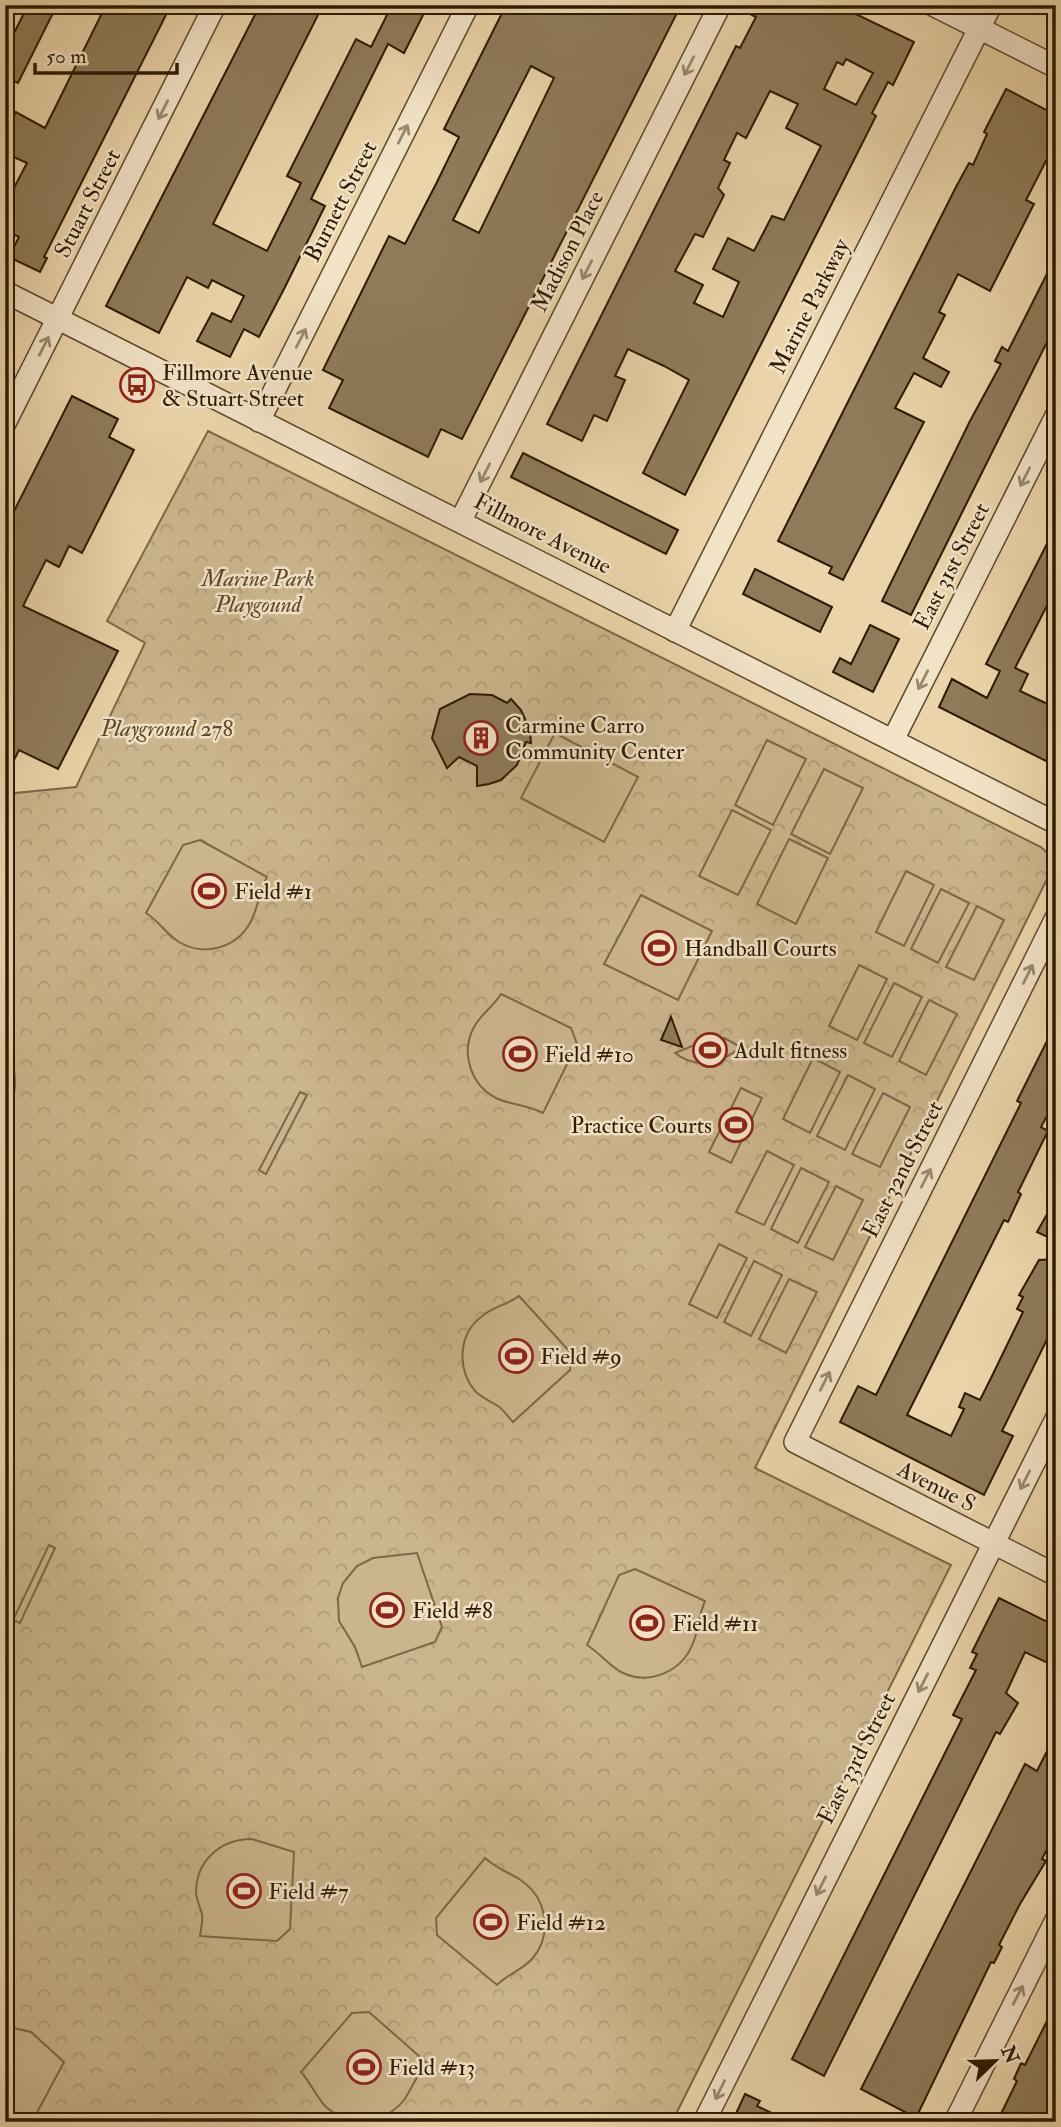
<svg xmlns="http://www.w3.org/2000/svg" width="1061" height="2127" viewBox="0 0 1061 2127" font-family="'IM FELL Double Pica',serif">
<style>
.park{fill:url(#park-crowns);stroke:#7c6848;stroke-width:2}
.pitch{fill:#cbb58d;stroke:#7c6848;stroke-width:2}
.building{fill:#8f7b59;stroke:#2c1b02;stroke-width:2;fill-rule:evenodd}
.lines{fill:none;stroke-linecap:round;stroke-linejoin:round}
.minor-casing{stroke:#5c492c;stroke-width:24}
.minor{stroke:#f2e3c7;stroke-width:21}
.oneway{stroke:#99896e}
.labels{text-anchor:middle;stroke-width:5;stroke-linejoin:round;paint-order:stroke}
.street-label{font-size:23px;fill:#2c1b02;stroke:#f2e3c7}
.poi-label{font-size:23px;fill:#2c1b02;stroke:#f2e3c7;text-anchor:start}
.park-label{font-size:23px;font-style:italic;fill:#5c492c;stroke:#f2e3c7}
</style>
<defs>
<pattern id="park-crowns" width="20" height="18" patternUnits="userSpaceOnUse" patternTransform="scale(1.75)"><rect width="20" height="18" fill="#cbb58d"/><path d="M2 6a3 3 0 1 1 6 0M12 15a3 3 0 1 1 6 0" fill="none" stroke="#ae9b78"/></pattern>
</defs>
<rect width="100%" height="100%" fill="#ebd4a9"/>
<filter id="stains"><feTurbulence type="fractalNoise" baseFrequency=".00286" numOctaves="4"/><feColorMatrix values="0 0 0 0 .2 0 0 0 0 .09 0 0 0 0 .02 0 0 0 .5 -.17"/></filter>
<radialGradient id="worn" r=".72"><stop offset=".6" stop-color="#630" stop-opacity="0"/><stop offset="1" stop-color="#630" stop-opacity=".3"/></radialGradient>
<polygon class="park" points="208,431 1041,847 1056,861 755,1468 951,1565 672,2122 5,2122 5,794 76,787 145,643 107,621"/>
<g class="pitch">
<polygon points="555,733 638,777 604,842 521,798"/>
<polygon points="767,740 806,759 773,825 735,805"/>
<polygon points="824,769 863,788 830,854 791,834"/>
<polygon points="732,810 771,830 738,895 699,876"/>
<polygon points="789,839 828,858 796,924 757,904"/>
<path d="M200 840 267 877C259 893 258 909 250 923 236 948 204 957 179 942 166 934 159 921 146 913L183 845Z"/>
<polygon points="906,871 934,885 904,946 876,932"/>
<polygon points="941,889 969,903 938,963 911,949"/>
<polygon points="641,895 712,931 678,1000 604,964"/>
<polygon points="977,906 1004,920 974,980 946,967"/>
<polygon points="859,965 887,979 857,1040 829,1026"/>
<polygon points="894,983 922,997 892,1057 864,1043"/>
<path d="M501 994 571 1028 577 1044 543 1113C527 1105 511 1105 496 1098 471 1085 460 1053 474 1027 481 1014 493 1007 501 994Z"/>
<polygon points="929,1000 957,1014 926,1075 899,1061"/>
<path d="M5 1034H11C10 1064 24 1087 5 1115Z"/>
<path d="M724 1038 741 1047C722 1063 696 1070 675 1053L697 1044 714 1045Z"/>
<polygon points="813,1058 840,1072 810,1133 783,1119"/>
<polygon points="848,1075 875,1089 845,1150 817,1136"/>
<polygon points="741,1088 762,1098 731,1163 709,1152"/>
<polygon points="300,1092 307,1095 266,1174 259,1170"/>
<polygon points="883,1093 910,1107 880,1167 852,1154"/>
<polygon points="767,1151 794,1165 764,1225 736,1212"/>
<polygon points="801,1168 829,1182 798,1243 771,1229"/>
<polygon points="836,1186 863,1200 833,1260 805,1247"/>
<polygon points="719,1244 747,1258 717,1318 689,1304"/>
<polygon points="754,1261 782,1275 751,1336 724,1322"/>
<polygon points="789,1279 817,1292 786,1353 759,1339"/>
<path d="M519 1296 571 1353 570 1370 513 1422C508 1417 504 1410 498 1406 490 1401 482 1398 475 1391 457 1369 458 1335 481 1317 492 1307 507 1305 519 1296Z"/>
<polygon points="49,1545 55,1548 20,1623 13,1620"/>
<polygon points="417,1553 442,1627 435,1642 362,1667 355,1647 339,1621 338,1598 343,1583 357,1566 373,1558"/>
<path d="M635 1569 705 1601C698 1617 699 1629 693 1643 682 1672 649 1686 621 1672 608 1665 600 1653 587 1645L619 1575Z"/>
<path d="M252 1839 294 1852 290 1929 277 1941 200 1936C201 1929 203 1921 202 1914 200 1907 197 1901 196 1893 196 1861 220 1839 252 1839Z"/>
<path d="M485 1858C500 1871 509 1872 522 1881 547 1899 553 1935 532 1959 522 1970 508 1974 497 1985L437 1935 436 1918Z"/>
<path d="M369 2012 427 2063C415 2077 413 2087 404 2100 385 2124 349 2127 326 2107 316 2097 311 2083 301 2072L352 2013Z"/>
<polygon points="5,2026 31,2032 64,2062 32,2122 5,2122"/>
</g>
<g class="building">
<polygon points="28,5 57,5 18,83 5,77 5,51"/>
<polygon points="106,5 171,5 44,257 47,258 40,272 9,257 19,237 5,230 5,205 27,163 5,153 5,132 16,112 45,128"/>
<polygon points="260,5 323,5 213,224 267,251 301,183 287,176 356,39 371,47 392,5 428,5 404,53 388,44 311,199 325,206 284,289 259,337 244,329 230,357 197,341 212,313 231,322 244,296 212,280 208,288 187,277 159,333 106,306"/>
<path d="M506 5H681L462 439 441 429 428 457 329 408 343 380 323 370 389 236 405 244 436 184 459 137 444 129ZM531 66 554 78 479 233 453 220Z"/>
<path d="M733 5H837L914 42 893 85 888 82 872 113 876 116 685 495 643 473 689 380 664 366 628 349 615 376 625 380 607 421 594 415 582 441 547 424 736 46 740 48 756 17ZM846 59 873 73 856 105 824 89 837 62 843 65ZM770 91 798 104 786 128 821 146 784 220 772 216 754 251 728 238 713 269 739 282 723 317 694 303 703 285 675 271 695 234 703 237 724 195 718 188 730 163 724 160 737 133 746 138Z"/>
<polygon points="1006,89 1056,115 1056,160 1048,157 1026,200 1034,204 990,291 958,274 939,312 945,315 923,358 949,372 941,387 914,373 895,408 924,422 843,580 829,573 832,567 778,541 956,187 969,163 973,165 987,134 984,132"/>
<polygon points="1056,256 1056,324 911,615 882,601 970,421 1001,364 995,361 1002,347 1008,351"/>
<polygon points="72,396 118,419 109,437 134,450 82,553 69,546 59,567 46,560 23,606 118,651 58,769 19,750 5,778 5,529"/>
<polygon points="523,453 678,530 666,554 511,477"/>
<polygon points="1056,526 1056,588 1015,668 1028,674 1020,691 1056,708 1056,766 939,707 952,679 987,698 1000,671 986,664"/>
<polygon points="755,569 832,607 820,632 743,594"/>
<polygon points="870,625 899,639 873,692 833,672 840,658 851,664"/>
<polygon points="470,694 492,695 507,703 511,699 521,710 530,730 531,743 526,742 517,765 501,780 489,784 477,786 477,766 459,757 447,768 432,738 440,709"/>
<polygon points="671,1017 682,1047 661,1040"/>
<polygon points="1056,1023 1056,1099 1041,1127 1048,1131 1018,1192 1021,1194 1008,1222 1004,1220 907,1415 951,1436 964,1409 959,1407 965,1393 980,1400 993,1374 1023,1312 1017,1309 1023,1297 1019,1295 1039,1260 1056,1259 1056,1321 1002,1431 1013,1436 984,1495 840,1422 858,1386 876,1395 1021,1103 1017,1101"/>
<polygon points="1056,1198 1056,1241 1037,1232"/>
<polygon points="999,1598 1056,1626 1056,1667 1025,1652 1006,1693 1018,1703 1000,1734 996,1732 824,2076 792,2059 962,1719 953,1715 976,1670 970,1668 977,1654 972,1652"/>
<polygon points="1056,1733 1056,1832 1042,1859 1046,1861 1020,1904 999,1945 1002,1947 994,1963 991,1962 916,2118 861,2089 1025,1764 1037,1771"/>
<polygon points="1056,2003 1056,2122 997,2122 1017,2081 1014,2079 1021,2063 1025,2065"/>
<polygon points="745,2094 760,2101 757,2106 790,2122 732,2122"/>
</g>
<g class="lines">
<g class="minor-casing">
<g id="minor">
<polyline points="933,5 1056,67"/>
<polyline points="5,292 1056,823"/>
<polyline points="259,421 468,5"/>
<polyline points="5,423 215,5"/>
<polyline points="461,520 720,5"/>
<polyline points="675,631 991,5"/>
<polyline points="893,740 1056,416"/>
<polyline points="1056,918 795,1442 1056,1575"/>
<polyline points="704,2122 1056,1419"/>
<polyline points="955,2122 1056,1920"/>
</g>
</g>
<use href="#minor" class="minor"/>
</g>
<defs><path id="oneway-shaft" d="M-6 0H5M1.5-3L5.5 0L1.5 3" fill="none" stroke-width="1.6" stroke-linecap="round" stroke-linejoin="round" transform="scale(1.75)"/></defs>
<g class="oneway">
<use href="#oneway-shaft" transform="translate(689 66) rotate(117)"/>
<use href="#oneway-shaft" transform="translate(163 110) rotate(117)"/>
<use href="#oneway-shaft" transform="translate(403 134) rotate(-63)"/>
<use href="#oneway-shaft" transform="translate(587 270) rotate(117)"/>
<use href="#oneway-shaft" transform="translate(301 338) rotate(-63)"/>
<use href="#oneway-shaft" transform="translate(44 346) rotate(-63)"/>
<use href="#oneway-shaft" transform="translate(485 473) rotate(117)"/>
<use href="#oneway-shaft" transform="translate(1025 477) rotate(117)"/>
<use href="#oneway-shaft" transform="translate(923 680) rotate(117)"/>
<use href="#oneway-shaft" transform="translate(1028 974) rotate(-64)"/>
<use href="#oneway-shaft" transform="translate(926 1178) rotate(-63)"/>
<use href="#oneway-shaft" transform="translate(825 1381) rotate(-63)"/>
<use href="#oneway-shaft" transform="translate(1025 1480) rotate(117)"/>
<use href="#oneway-shaft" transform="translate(923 1683) rotate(117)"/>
<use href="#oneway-shaft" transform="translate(821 1886) rotate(117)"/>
<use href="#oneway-shaft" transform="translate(1018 1995) rotate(-63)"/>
<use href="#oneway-shaft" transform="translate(720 2090) rotate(116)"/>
</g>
<defs>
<g id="bus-ring" transform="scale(1.75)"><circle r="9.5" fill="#f2e3c7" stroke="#8f2418" stroke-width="1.5"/><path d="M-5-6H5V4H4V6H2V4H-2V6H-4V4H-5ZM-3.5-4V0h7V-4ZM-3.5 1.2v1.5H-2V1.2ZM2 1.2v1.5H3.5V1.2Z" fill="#8f2418"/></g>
<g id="building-ring" transform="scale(1.75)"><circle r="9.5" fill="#f2e3c7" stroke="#8f2418" stroke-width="1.5"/><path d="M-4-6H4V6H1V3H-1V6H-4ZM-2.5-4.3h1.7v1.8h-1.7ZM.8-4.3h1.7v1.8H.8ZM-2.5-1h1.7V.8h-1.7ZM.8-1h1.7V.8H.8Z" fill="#8f2418"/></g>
<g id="stadium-ring" transform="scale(1.75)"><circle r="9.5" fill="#f2e3c7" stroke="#8f2418" stroke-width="1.5"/><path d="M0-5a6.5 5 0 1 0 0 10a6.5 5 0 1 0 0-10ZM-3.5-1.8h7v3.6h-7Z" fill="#8f2418"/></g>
</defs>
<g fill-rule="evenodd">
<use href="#bus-ring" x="137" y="385"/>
<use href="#building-ring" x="481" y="738"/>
<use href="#stadium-ring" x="209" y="891"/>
<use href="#stadium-ring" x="659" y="948"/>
<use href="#stadium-ring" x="710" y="1050"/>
<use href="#stadium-ring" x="520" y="1054"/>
<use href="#stadium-ring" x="736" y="1125"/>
<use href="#stadium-ring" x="516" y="1356"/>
<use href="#stadium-ring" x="387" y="1610"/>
<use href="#stadium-ring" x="647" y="1623"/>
<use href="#stadium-ring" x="244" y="1891"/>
<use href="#stadium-ring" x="491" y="1922"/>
<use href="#stadium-ring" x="364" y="2067"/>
</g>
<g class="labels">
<g class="street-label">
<text transform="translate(340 201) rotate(-63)" y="8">Burnett Street</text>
<text transform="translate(87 203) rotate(-63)" y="8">Stuart Street</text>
<text transform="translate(567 251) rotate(-63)" y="8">Madison Place</text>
<text transform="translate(809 306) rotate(-63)" y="8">Marine Parkway</text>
<text transform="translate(543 533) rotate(27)" y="8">Fillmore Avenue</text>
<text transform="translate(951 566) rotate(-63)" y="8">East 31st Street</text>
<text transform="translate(902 1169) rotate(-63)" y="8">East 32nd Street</text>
<text transform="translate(937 1486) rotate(27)" y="8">Avenue S</text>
<text transform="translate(856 1758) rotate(-63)" y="8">East 33rd Street</text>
</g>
<g class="poi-label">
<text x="162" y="380">Fillmore Avenue<tspan x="162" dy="26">&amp; Stuart Street</tspan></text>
<text x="505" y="733">Carmine Carro<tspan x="505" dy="26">Community Center</tspan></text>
<text x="234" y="899">Field #1</text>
<text x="684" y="956">Handball Courts</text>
<text x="734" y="1058">Adult fitness</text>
<text x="544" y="1062">Field #10</text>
<text x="712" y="1133" text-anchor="end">Practice Courts</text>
<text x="540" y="1364">Field #9</text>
<text x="412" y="1618">Field #8</text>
<text x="672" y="1631">Field #11</text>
<text x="268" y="1899">Field #7</text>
<text x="516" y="1930">Field #12</text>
<text x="388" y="2075">Field #13</text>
</g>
<g class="park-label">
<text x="258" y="586">Marine Park<tspan x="258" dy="26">Playgound</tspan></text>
<text x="167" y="736">Playground 278</text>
</g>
</g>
<rect width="1061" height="2127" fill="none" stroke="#ebd4a9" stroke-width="28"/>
<rect x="7" y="7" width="1047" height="2113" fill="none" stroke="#2c1b02" stroke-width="3.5"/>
<rect x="14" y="14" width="1033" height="2099" fill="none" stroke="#2c1b02" stroke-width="2"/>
<g transform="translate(995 2061) rotate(67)" stroke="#f2e3c7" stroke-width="5" paint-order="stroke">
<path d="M0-5L12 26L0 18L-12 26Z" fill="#2c1b02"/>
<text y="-10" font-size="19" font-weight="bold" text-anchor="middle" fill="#2c1b02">N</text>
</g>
<path d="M35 63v10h142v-10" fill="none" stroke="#2c1b02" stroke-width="3.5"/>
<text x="46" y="63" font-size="21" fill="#2c1b02" stroke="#f2e3c7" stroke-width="5" paint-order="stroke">50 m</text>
<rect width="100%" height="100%" filter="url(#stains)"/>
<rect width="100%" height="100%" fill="url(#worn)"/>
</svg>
